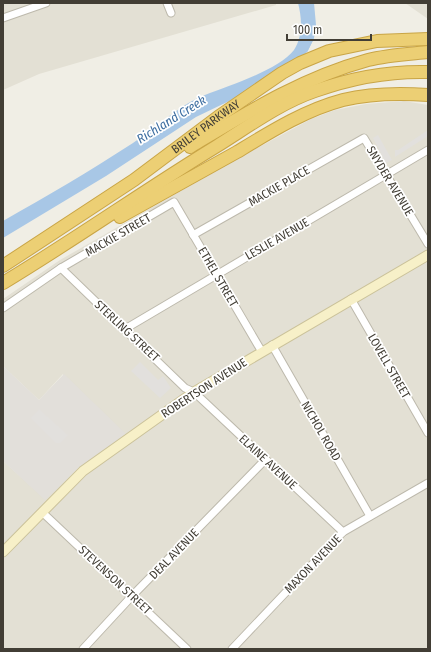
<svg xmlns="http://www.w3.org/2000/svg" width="431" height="652" viewBox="0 0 431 652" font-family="'Fira Sans Condensed',sans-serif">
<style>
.residential{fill:#e3e0d4}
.industrial{fill:#e2dfda}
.parking{fill:#e2e0dd}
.water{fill:#a8c7e6}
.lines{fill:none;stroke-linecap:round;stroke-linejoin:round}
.stream{stroke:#a8c7e6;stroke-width:1.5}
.street-casing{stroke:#bdb9ac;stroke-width:9}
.secondary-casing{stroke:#cbc29a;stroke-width:11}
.highway-casing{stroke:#c9a546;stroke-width:14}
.street{stroke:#fff;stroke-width:7}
.secondary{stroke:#f7f0c8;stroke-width:9}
.highway{stroke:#eccf74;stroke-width:12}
.labels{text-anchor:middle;stroke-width:3.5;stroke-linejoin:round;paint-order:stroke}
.street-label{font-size:12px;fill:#423e35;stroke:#fff}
.water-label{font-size:13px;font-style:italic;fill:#3c6da0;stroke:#fff}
</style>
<rect width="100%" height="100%" fill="#f0eee5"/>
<g class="residential">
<polygon points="3,3 276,3 276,5 39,74 3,90"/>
<polygon points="405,3 428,3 428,19"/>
<polygon points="404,101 428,105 428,649 3,649 3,461 45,499 79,467 63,374 39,400 3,366 3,299 60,260 235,160 311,119 335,110 366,104"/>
</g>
<polygon class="industrial" points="3,366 39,400 64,374 126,434 79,467 45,500 3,461"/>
<g class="parking">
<polygon points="428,130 428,136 395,157 395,150 398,150"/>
<polygon points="378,135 392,160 386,163 373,138"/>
<polygon points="140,362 158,380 163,376 171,388 160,398 131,371"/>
<polygon points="39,409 68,435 60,443 56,443 31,418"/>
</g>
<path class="water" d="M298 3H314L316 25 314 38 307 52 291 65 250 91 196 117 106 176 3 238V221C47 196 90 171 133 143 156 128 179 105 205 95 228 86 279 70 294 50 303 36 302 18 298 3Z"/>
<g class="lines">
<polyline class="stream" points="307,51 313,39"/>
<g class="street-casing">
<g id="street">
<polyline points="167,3 171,13"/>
<polyline points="3,18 46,3"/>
<polyline points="193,235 364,138 428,244"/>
<polyline points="61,268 185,388 194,392 343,532"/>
<polyline points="351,299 428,433"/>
<polyline points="3,308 61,268 174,202 262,352"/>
<polyline points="125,329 428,150"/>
<polyline points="272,345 370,516"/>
<polyline points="42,512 187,649"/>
<polyline points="83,649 132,596 265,460"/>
<polyline points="232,649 343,532 428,483"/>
</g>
</g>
<g class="secondary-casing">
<polyline id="secondary" points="3,552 83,471 194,392 428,255"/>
</g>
<g class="highway-casing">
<g id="highway">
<path d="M190 147C248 112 302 78 368 60 387 55 408 54 428 52"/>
<path d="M120 217C159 195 198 174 237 152 270 132 305 110 343 100 372 93 399 93 428 95"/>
<path id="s1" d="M3 266 134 180 218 117 282 73 300 63 329 51 377 41 428 39"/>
<path d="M3 283C76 239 145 190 217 146 249 126 280 103 315 91 351 78 390 71 428 72"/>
</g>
</g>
<use href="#street" class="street"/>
<use href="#secondary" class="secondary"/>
<use href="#highway" class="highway"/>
</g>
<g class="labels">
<g class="street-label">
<text dy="4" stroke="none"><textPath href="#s1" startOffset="246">BRILEY PARKWAY</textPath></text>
<text transform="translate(390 181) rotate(59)" y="4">SNYDER AVENUE</text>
<text transform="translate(279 186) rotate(-30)" y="4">MACKIE PLACE</text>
<text transform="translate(118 235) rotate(-30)" y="4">MACKIE STREET</text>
<text transform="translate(277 239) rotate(-30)" y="4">LESLIE AVENUE</text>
<text transform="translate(218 277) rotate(60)" y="4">ETHEL STREET</text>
<text transform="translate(127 331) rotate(43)" y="4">STERLING STREET</text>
<text transform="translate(389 366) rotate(60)" y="4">LOVELL STREET</text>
<text transform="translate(204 388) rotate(-33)" y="4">ROBERTSON AVENUE</text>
<text transform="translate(321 431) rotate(60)" y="4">NICHOL ROAD</text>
<text transform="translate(268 462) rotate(43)" y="4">ELAINE AVENUE</text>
<text transform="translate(174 554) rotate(-46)" y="4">DEAL AVENUE</text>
<text transform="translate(313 564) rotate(-46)" y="4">MAXON AVENUE</text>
<text transform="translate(115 580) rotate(43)" y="4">STEVENSON STREET</text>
</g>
<g class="water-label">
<text transform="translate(171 119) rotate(-32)" y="5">Richland Creek</text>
</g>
</g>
<rect width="431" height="652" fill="none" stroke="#423e35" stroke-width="8"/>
<path d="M287 34v6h84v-6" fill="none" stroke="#423e35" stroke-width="2"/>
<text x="293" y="34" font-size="12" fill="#423e35" stroke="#ffffff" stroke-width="3" paint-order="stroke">100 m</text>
</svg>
